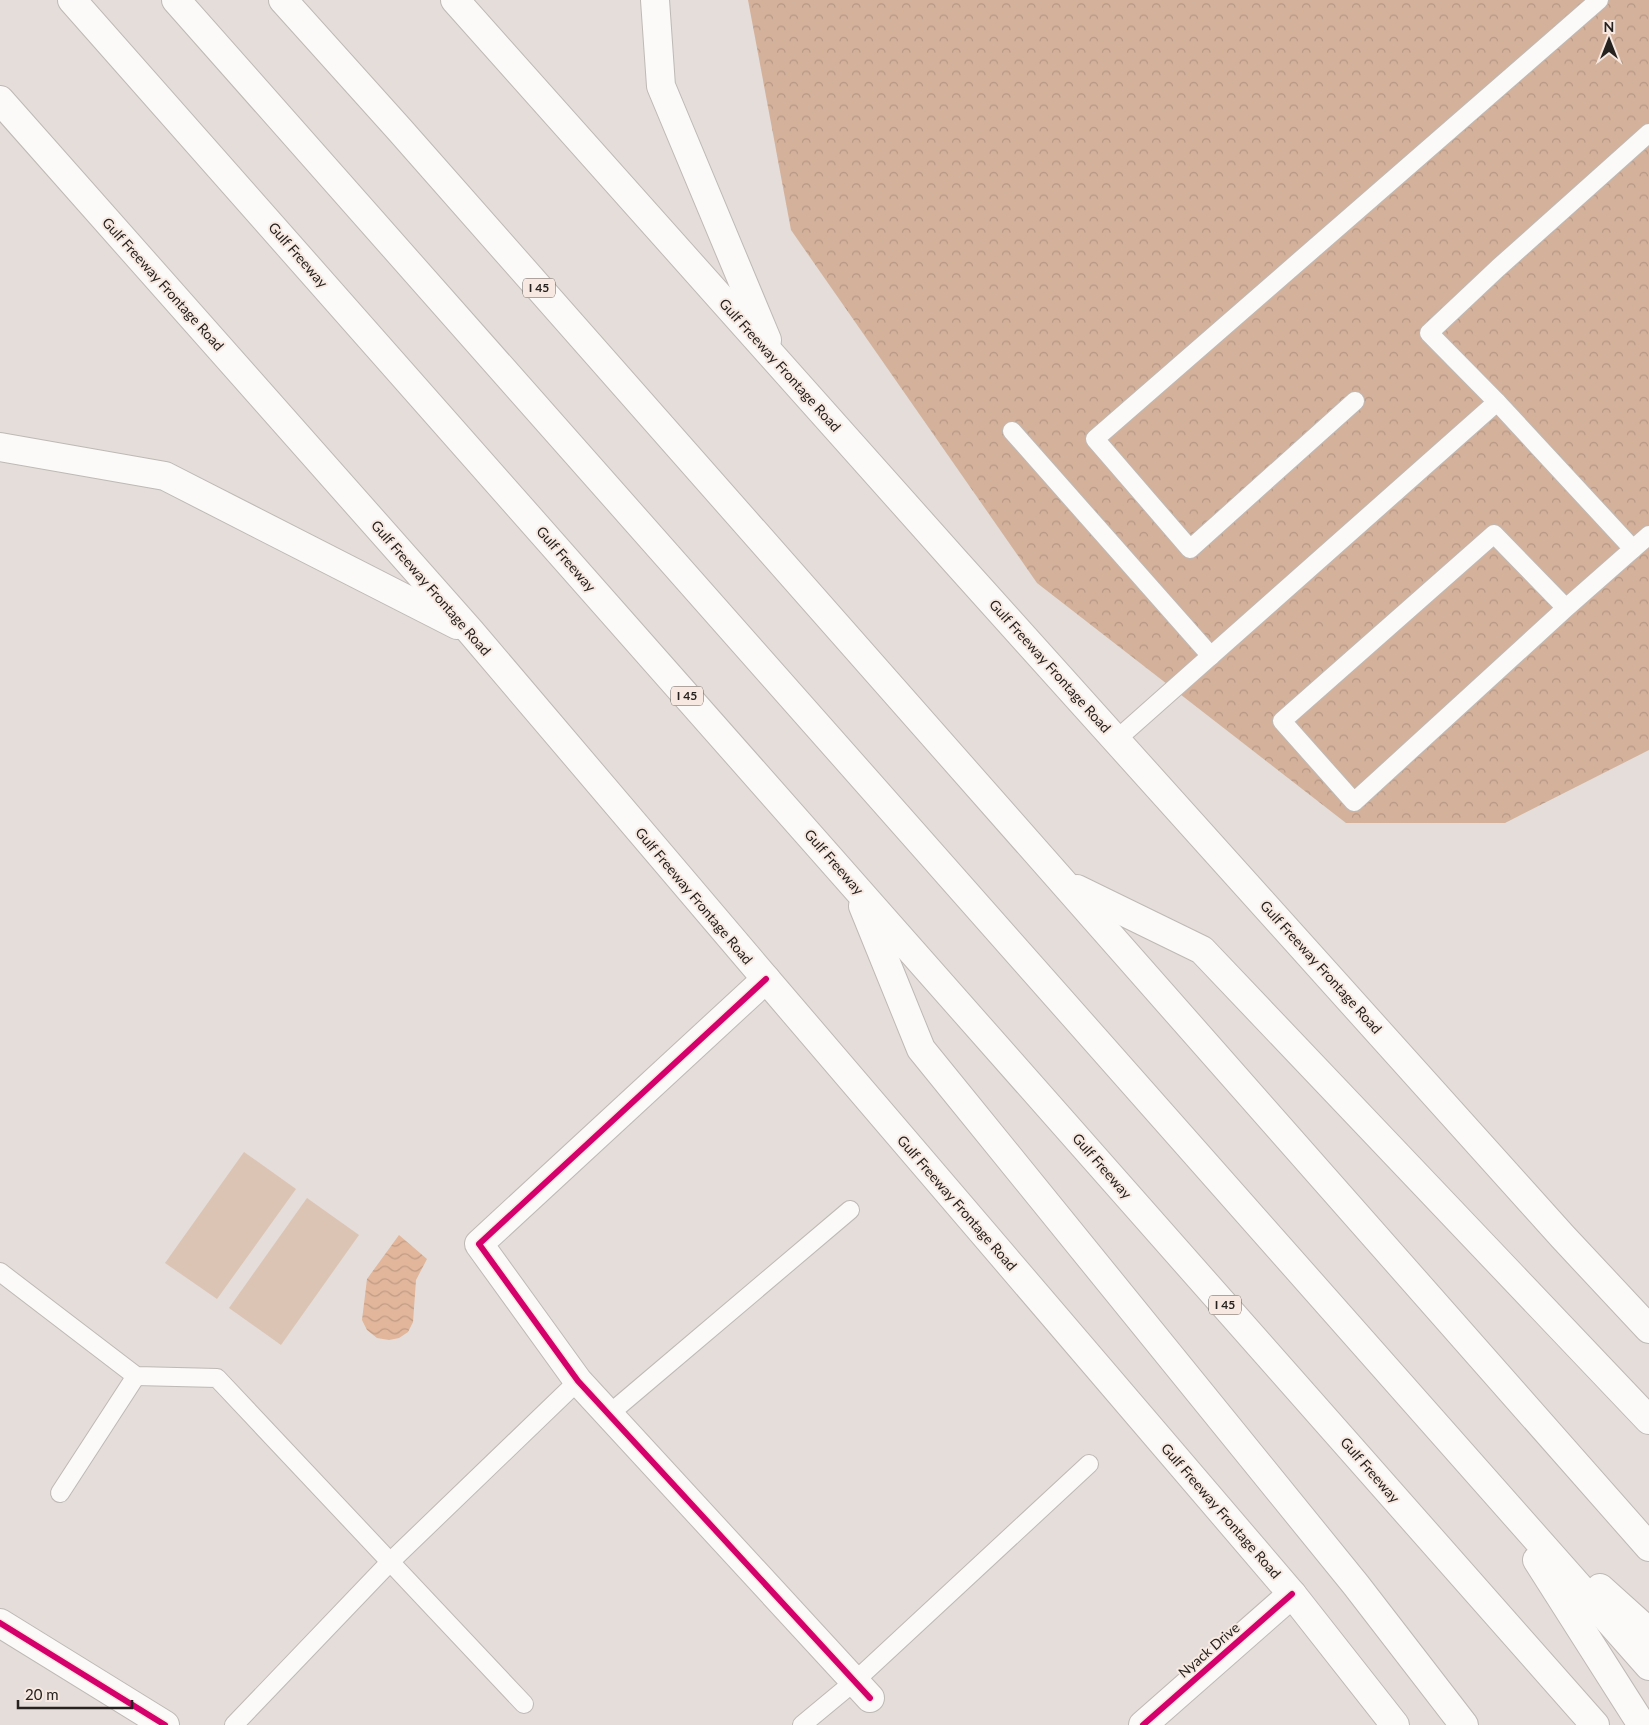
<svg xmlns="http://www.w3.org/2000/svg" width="1649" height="1725" viewBox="0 0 1649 1725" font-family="Lato,sans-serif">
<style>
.forest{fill:url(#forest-crowns)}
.pitch{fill:#dcc4b5}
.water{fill:url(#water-waves)}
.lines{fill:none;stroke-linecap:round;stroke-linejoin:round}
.lane-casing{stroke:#beb9b5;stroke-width:20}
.street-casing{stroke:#beb9b5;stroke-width:30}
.secondary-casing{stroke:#beb9b5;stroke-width:30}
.highway-casing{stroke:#beb9b5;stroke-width:30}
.lane{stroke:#fbfaf9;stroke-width:18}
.street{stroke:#fbfaf9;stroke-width:28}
.secondary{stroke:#fbfaf9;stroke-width:28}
.highway{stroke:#fbfaf9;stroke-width:28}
.cycleway-casing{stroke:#f7e9e1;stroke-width:9}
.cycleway{stroke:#d6006c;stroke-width:6}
.labels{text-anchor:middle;stroke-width:4;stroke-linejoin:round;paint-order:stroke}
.shield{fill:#f7e9e1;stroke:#655e59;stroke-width:1}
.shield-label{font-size:12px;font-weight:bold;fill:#26221f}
.street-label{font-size:14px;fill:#26221f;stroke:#f7e9e1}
</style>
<defs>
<pattern id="forest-crowns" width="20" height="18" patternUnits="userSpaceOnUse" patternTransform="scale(1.25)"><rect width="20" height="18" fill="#d4b19b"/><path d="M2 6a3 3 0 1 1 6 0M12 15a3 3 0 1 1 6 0" fill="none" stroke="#b69885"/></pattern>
<pattern id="water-waves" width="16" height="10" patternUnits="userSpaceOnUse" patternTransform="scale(1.25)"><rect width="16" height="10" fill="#e1b69b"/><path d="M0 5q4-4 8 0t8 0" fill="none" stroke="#c19c85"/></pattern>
</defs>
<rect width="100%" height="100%" fill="#e4ddd9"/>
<polygon class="forest" points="748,0 1649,0 1649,750 1505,823 1346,823 1037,583 791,230"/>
<g class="pitch">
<polygon points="244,1152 296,1189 217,1299 165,1263"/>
<polygon points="307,1198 359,1235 281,1345 229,1308"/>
</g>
<polygon class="water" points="399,1235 427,1259 416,1280 413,1322 408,1332 399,1338 389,1340 377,1338 367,1330 362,1320 367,1279"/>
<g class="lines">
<g class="lane-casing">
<g id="lane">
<polyline points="1355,401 1190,549 1095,439 1599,0"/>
<polyline points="1497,402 1429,333 1498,268 1649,133"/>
<polyline points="1012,431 1211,656"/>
<polyline points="1633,549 1649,535"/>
<polyline points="1116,740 1497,402 1633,549 1566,608 1354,802 1282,721 1494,534 1566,608"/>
<polyline points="0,1272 136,1376 217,1378 524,1704"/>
<polyline points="608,1415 850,1210"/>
<polyline points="60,1493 136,1376"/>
<polyline points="234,1725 390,1562 578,1381"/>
<polyline points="802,1725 855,1681 1089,1464"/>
</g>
</g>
<g class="street-casing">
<g id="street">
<polyline points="766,979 479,1244 578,1381 870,1698"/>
<polyline points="0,1623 165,1725"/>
<polyline points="1143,1725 1292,1594"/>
</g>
</g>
<g class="secondary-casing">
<g id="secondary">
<polyline points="455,0 956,562 1563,1237 1649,1329"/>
<polyline points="655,0 661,86 767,340"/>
<polyline points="0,100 471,632 766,979 1292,1594 1395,1725"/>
<polyline points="0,447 165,476 457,625"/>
</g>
</g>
<g class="highway-casing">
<g id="highway">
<polyline points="72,0 1595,1725"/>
<polyline points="176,0 1649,1666"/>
<polyline points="283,0 399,129 1649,1547"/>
<polyline points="1077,889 1202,950 1649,1420"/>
<polyline points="863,906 921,1049 1356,1585 1464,1725"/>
<polyline points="1537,1560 1642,1725"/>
<polyline points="1600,1588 1649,1632"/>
</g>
</g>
<use href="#lane" class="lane"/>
<use href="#street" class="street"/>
<use href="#secondary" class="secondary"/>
<use href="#highway" class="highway"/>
<g class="cycleway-casing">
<g id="cycleway">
<polyline points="766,979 479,1244 578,1381 870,1698"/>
<polyline points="0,1623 165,1725"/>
<polyline points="1143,1725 1292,1594"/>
</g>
</g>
<use href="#cycleway" class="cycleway"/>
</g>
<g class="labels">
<g class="shield">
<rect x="523" y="278.5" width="32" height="19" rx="4"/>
<rect x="671" y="686.5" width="32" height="19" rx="4"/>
<rect x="1209" y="1295.5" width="32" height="19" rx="4"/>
</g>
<g class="shield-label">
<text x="539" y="292">I 45</text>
<text x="687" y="700">I 45</text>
<text x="1225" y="1309">I 45</text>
</g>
<g class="street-label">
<text transform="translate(298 255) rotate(49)" y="5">Gulf Freeway</text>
<text transform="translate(163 284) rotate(48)" y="5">Gulf Freeway Frontage Road</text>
<text transform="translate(780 365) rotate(48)" y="5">Gulf Freeway Frontage Road</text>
<text transform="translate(566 559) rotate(49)" y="5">Gulf Freeway</text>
<text transform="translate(431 588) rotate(49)" y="5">Gulf Freeway Frontage Road</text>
<text transform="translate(1050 666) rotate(48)" y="5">Gulf Freeway Frontage Road</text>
<text transform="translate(834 862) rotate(49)" y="5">Gulf Freeway</text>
<text transform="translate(694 896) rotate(50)" y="5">Gulf Freeway Frontage Road</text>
<text transform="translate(1321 967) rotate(48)" y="5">Gulf Freeway Frontage Road</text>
<text transform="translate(1102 1166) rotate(49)" y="5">Gulf Freeway</text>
<text transform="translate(957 1203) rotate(49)" y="5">Gulf Freeway Frontage Road</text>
<text transform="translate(1370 1470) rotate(49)" y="5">Gulf Freeway</text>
<text transform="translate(1221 1511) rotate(49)" y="5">Gulf Freeway Frontage Road</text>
<text transform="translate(1209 1650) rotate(-41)" y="5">Nyack Drive</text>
</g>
</g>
<g transform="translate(1609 40)" stroke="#f7e9e1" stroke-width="4" paint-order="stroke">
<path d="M0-4L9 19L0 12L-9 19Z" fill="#26221f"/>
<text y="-8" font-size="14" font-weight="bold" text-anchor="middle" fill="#26221f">N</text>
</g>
<path d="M18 1700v8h114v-8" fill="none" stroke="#26221f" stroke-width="2.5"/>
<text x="25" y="1700" font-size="15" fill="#26221f" stroke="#f7e9e1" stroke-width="4" paint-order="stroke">20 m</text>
</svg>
